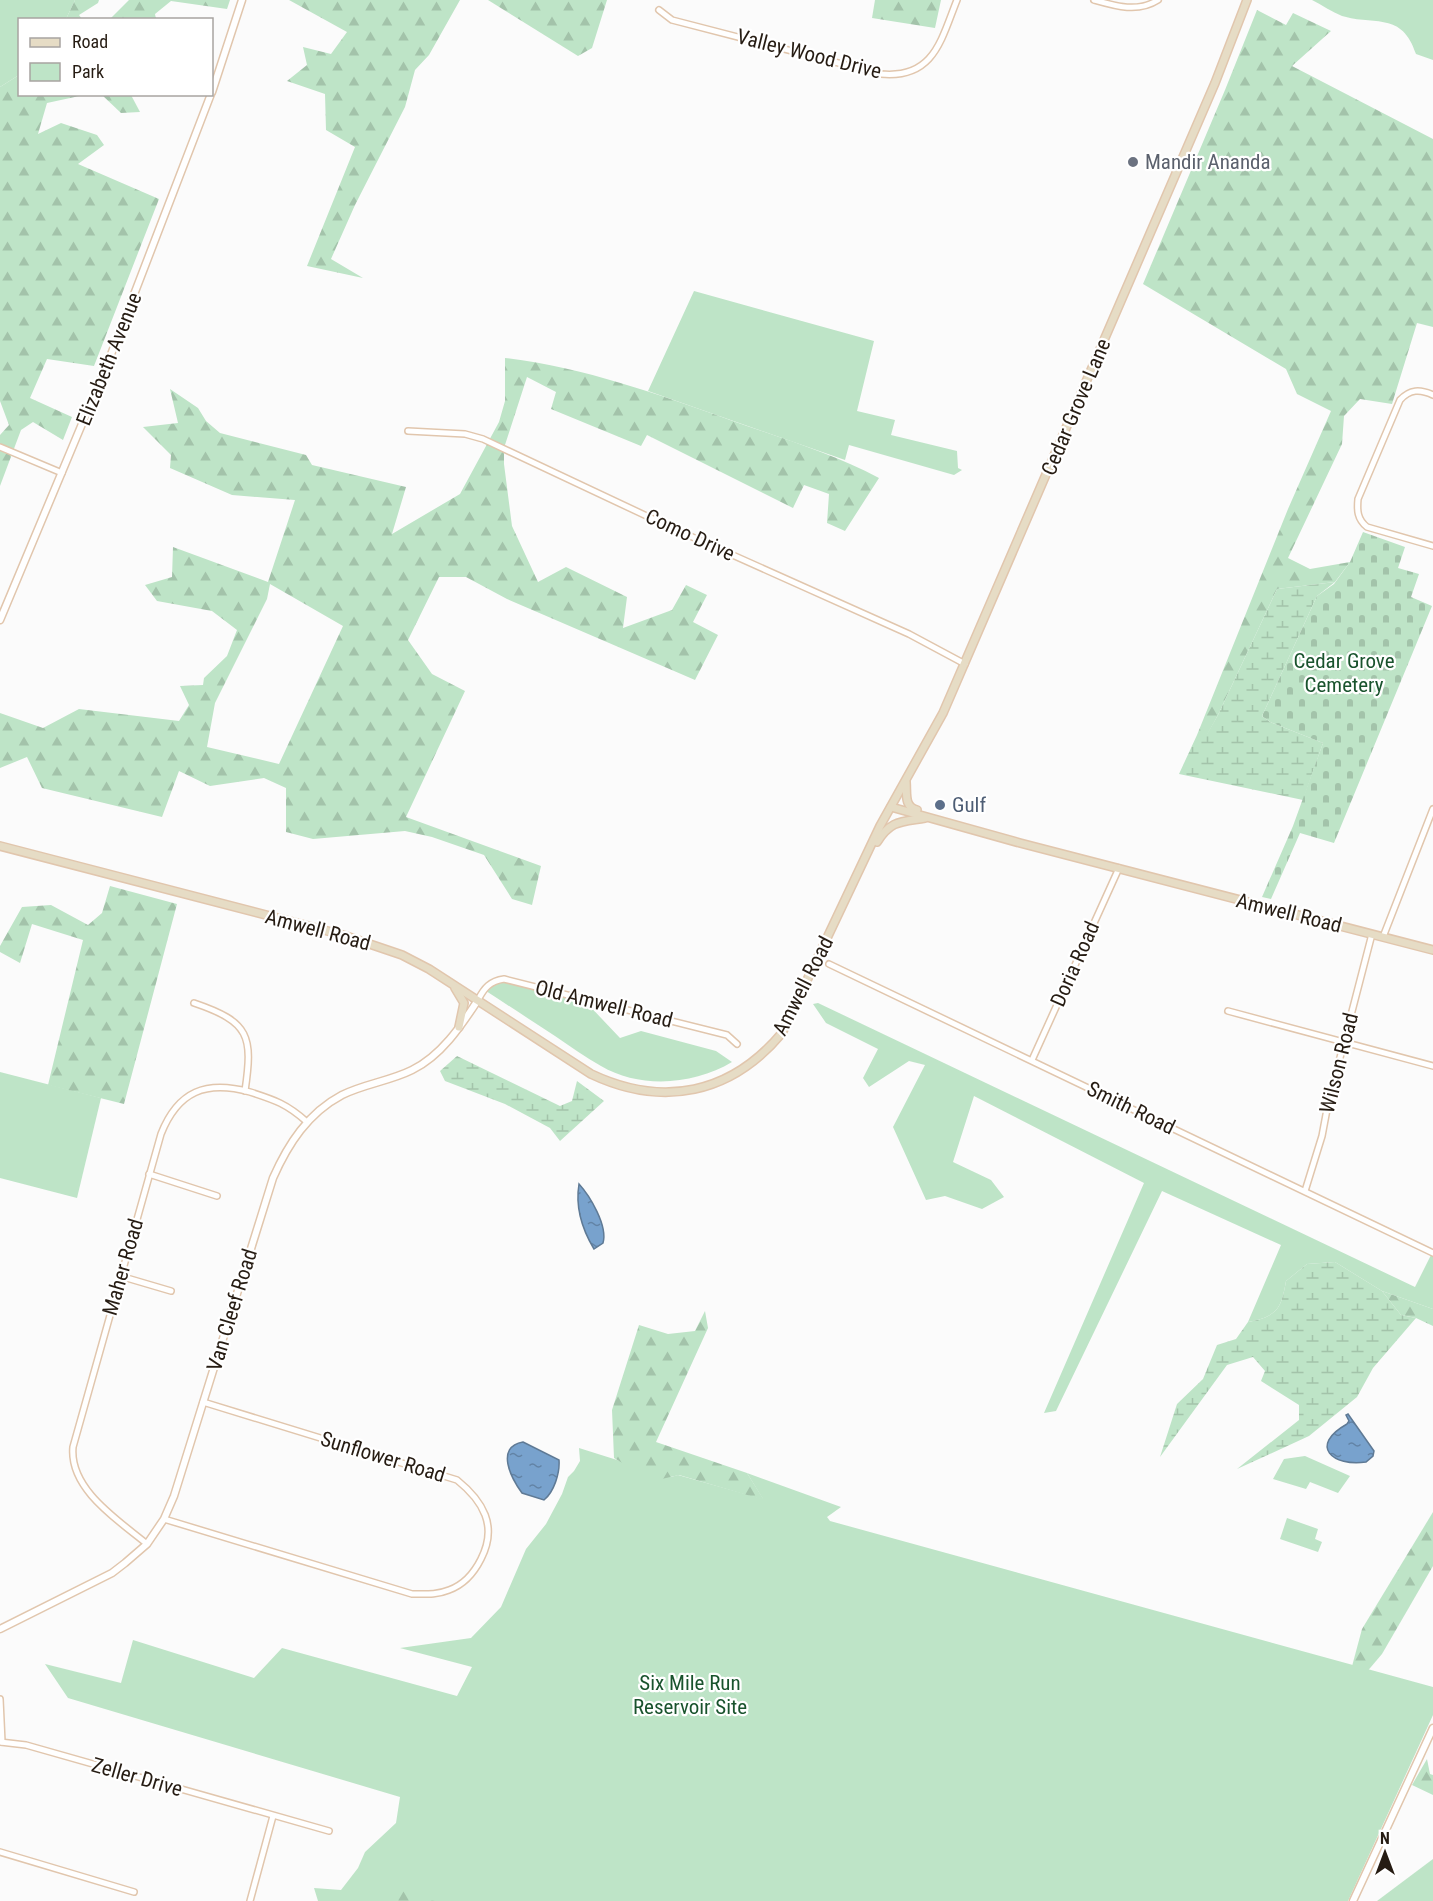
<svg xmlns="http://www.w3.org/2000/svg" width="1433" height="1901" viewBox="0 0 1433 1901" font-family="'Roboto Condensed',sans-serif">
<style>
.green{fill:#bee4c7}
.forest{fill:url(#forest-firs);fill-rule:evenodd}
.wetland{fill:url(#wetland-marsh)}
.cemetery{fill:url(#cemetery-stones)}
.water{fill:url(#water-ripples);stroke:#5f7a95;stroke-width:1.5}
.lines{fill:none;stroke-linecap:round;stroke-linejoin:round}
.minor-casing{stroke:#e1c6ad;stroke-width:8}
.tertiary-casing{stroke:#e1c6ad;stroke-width:9}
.secondary-casing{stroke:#e1c6ad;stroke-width:10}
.minor{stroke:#fff;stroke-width:5}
.tertiary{stroke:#fff;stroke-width:6}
.secondary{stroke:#e6dcc5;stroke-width:7}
.worship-dot{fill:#6b7280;stroke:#fff;stroke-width:2}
.service-dot{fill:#5c6f8a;stroke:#fff;stroke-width:2}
.labels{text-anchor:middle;stroke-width:4.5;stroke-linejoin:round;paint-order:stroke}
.street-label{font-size:21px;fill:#261c13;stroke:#fff}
.worship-label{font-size:21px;fill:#5b616d;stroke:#fff;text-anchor:start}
.park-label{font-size:21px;fill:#19532d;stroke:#fff}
.service-label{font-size:21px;fill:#4e5e75;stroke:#fff;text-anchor:start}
</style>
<defs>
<pattern id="forest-firs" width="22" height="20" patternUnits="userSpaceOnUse" patternTransform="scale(1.5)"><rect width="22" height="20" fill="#bee4c7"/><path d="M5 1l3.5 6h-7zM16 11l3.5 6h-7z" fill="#a3c3aa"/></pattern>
<pattern id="wetland-marsh" width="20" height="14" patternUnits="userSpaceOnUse" patternTransform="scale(1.5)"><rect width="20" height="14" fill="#bee4c7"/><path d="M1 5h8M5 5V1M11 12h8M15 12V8" fill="none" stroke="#a3c3aa"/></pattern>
<pattern id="cemetery-stones" width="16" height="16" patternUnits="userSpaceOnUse" patternTransform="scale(1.5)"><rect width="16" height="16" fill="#bee4c7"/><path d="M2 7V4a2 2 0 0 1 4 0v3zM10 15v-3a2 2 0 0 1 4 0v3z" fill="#a3c3aa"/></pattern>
<pattern id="water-ripples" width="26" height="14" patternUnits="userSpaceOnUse" patternTransform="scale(1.5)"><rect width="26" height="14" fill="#78a2cd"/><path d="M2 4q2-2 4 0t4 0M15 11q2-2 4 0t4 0" fill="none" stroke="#6283a5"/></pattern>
</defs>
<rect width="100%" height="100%" fill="#fbfbfb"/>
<g class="green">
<polygon points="0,0 75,0 66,19 20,20 19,75 0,87"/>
<path d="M1312 0H1433V60L1416 54C1402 11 1375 26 1342 16 1332 12 1322 5 1312 0Z"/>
<polygon points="694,291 874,341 857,411 895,420 891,435 957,451 958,468 962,470 954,475 849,445 845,460 648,391"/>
<path d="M514 981 584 1000 620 1038 641 1031 716 1051 732 1062C694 1085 640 1089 601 1066 585 1057 570 1046 555 1036 532 1021 509 1006 486 991L494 982Z"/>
<path d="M818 1003 1415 1287 1433 1251V1309L1382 1291 1335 1262 1307 1264 1286 1281C1281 1310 1277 1316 1248 1322L1281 1245 1162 1191 1056 1411 1044 1413 1144 1183 974 1096 953 1162 991 1180 1004 1197 982 1209 945 1196 926 1200 893 1127 925 1065 909 1061 869 1087 863 1078 878 1049 826 1023 813 1004Z"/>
<polygon points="0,1072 101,1098 77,1198 0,1178"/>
<polygon points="579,1448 671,1477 678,1475 763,1499 747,1473 841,1507 827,1517 830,1521 1433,1687 1433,1715 1348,1901 318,1901 314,1888 341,1890 358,1868 365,1852 396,1823 400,1797 68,1698 45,1664 121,1683 133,1640 254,1678 282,1648 457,1696 472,1667 400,1648 471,1638 501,1607 526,1549 546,1524 562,1494 568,1477 574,1471 580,1461"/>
<polygon points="1305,1456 1350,1476 1338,1493 1310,1482 1306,1489 1273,1479 1284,1459"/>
<polygon points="1287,1518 1318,1529 1315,1539 1322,1542 1318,1552 1280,1539"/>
<polygon points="1433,1859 1433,1901 1377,1901"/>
</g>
<g class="forest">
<polygon points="75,0 99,0 98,3 79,15 82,19 66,19"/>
<polygon points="129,0 230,0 227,9 171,1 155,14 156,19 110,19"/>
<polygon points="289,0 460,0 429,55 415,70 405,107 355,205 331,259 363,278 307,266 355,147 326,130 325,94 287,81 307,65 303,47 331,54 347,32"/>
<polygon points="488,0 607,0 592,48 578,56"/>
<polygon points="875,0 941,0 935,28 872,18"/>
<polygon points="1257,10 1286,25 1293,13 1331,31 1292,66 1433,139 1433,327 1417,323 1392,404 1360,399 1344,416 1342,444 1288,558 1310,569 1350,562 1335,582 1277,589 1218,715 1207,735 1197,735 1288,509 1331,411 1297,394 1286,369 1143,284 1225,90"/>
<polygon points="19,75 20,94 84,95 47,103 38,134 61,123 97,135 104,145 78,164 159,199 94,366 47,359 30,398 72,417 63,440 33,422 21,430 0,486 0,435 9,425 0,401 0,87"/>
<polygon points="102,95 131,95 140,112 121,113"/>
<path d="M505 358C582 367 657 394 730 420 781 438 832 453 879 478L845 531 827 523 829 494 804 485 793 508 647 435 641 446 551 409 556 392 527 377 504 448V464L512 526 538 582 566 567 627 597 623 628 672 610 686 585 707 595 693 622 718 635 695 680 507 599 466 577H439L408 640 432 674 465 691 406 817 541 866 532 905 512 899 484 855 432 837 405 831 313 839 286 832V788L264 778 210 786 179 771 162 817 42 788 27 757 0 768V713L43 728 79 709 179 721 189 705 180 686 203 685 204 678 227 656 237 630 212 611 157 601 145 585 172 577 173 547 268 582 295 500 232 495 170 468 171 455 143 427 178 423 170 389 198 408 206 421 220 433 306 455 312 465 406 487 392 534 460 494 499 422 505 401ZM270 584 343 626 279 764 207 747 215 703 267 599Z"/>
<polygon points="110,886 177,904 124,1104 48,1085 83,940 32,924 20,963 0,952 0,946 22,907 51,905 88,925 102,913"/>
<polygon points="1382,1291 1433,1309 1433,1326 1416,1318 1401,1315"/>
<polygon points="705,1311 708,1328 656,1442 747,1473 764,1500 679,1475 653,1481 614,1458 612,1410 639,1325 668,1334 695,1331"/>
<polygon points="1433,1512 1433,1566 1382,1654 1354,1687 1347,1685 1362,1629"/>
<polygon points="1427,1759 1430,1774 1433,1775 1433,1795 1412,1785"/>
<polygon points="412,1883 421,1898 435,1901 378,1901"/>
</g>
<g class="wetland">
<polygon points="1335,582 1317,596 1262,716 1270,722 1323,743 1303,800 1179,774 1197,735 1207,734 1218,715 1277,589"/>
<polygon points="457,1056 560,1106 572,1101 577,1081 604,1101 560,1141 550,1128 505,1104 445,1081 440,1071"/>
<path d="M1335 1262 1382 1291 1401 1315 1416 1318 1373 1368 1357 1397 1309 1436 1237 1469 1299 1420V1405L1261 1381 1265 1371 1253 1357 1227 1365 1160 1457 1177 1404 1203 1379 1217 1345 1236 1339 1248 1322C1277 1316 1281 1310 1286 1281L1307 1264Z"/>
</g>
<polygon class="cemetery" points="1363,532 1405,547 1398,568 1419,574 1411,597 1432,606 1334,843 1300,833 1271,899 1262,897 1293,826 1323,743 1270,722 1262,716 1317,596 1334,584 1350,562"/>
<g class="water">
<path d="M579 1184C590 1196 608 1226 603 1243L594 1249C582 1229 575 1208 579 1184Z"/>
<path d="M1348 1414 1374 1451 1373 1456 1366 1462C1333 1467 1308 1446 1347 1424L1349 1421 1346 1415Z"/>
<path d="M523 1442 559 1460C560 1473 554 1492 544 1500L522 1493C511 1478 495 1447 523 1442Z"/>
</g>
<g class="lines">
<g class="minor-casing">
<g id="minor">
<path d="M1094 0C1115 6 1138 13 1158 0"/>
<path d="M659 10 672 20 881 74C934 79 941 40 957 0"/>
<path d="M1433 395C1420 389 1410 389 1400 400L1358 499C1357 510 1357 519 1367 527L1433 546"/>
<polyline points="408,431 465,434 483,439 670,527 909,634 965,664"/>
<polyline points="0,447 62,473"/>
<polyline points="1383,937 1433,809"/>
<polyline points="829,964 1433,1253"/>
<path d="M478 1000C484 988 490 981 504 979L727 1035 737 1044"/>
<path d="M194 1003C250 1022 253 1036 245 1091"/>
<polyline points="1228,1011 1433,1066"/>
<polyline points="1032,1060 1119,868"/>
<polyline points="149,1174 217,1196"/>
<polyline points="1305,1191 1322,1136 1328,1104 1372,934"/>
<polyline points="120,1276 171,1291"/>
<path d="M164 1519 412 1594C425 1594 437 1595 449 1590 463 1585 474 1573 481 1559 498 1526 483 1501 457 1480L203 1402"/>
<path d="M147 1544C118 1520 69 1489 73 1447L161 1134C178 1091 206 1080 250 1092 275 1100 287 1104 307 1122"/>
<polyline points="0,1699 2,1742"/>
<polyline points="0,1742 26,1745 329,1831"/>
<polyline points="0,1852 134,1892"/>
<polyline points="250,1901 273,1816"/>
</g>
</g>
<g class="tertiary-casing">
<g id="tertiary">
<polyline points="212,92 242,0"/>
<polyline points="0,620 110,357 211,94"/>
<path d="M0 1629 112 1573 125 1563 147 1544 164 1519 174 1496 273 1178C288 1144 308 1113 342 1095 364 1084 390 1081 412 1070 441 1056 461 1026 478 1000"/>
<polyline points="1353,1901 1433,1728"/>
</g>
</g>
<g class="secondary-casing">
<g id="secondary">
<path d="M906 782C907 794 904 807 917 810"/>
<polyline points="891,807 1020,843 1433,950"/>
<path d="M877 842C891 820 901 822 925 818"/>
<path d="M0 846 343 935 402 955 429 969 591 1074C663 1108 731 1094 782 1033L880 826 943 713 1215 83 1247 0"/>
<polyline points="455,988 464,1003 459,1027"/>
</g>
</g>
<use href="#minor" class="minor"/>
<use href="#tertiary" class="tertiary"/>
<use href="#secondary" class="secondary"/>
</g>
<circle class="worship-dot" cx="1133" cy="162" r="6"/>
<circle class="service-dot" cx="940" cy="805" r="6"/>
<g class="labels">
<g class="street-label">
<text transform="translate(809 54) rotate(14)" y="7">Valley Wood Drive</text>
<text transform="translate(109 359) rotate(-68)" y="7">Elizabeth Avenue</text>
<text transform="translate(1076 407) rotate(-67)" y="7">Cedar Grove Lane</text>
<text transform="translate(690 535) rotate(25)" y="7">Como Drive</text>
<text transform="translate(1289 913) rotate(14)" y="7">Amwell Road</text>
<text transform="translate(318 930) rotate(15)" y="7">Amwell Road</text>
<text transform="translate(1075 964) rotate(-66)" y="7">Doria Road</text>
<text transform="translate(803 986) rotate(-63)" y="7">Amwell Road</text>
<text transform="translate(604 1004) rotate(14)" y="7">Old Amwell Road</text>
<text transform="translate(1339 1063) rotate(-76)" y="7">Wilson Road</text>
<text transform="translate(1131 1108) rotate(26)" y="7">Smith Road</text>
<text transform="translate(123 1267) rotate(-74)" y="7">Maher Road</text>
<text transform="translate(232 1310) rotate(-73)" y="7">Van Cleef Road</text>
<text transform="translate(383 1457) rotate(17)" y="7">Sunflower Road</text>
<text transform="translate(137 1777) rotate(16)" y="7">Zeller Drive</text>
</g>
<g class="worship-label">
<text x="1145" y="169">Mandir Ananda</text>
</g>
<g class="park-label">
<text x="1344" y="668">Cedar Grove<tspan x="1344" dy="24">Cemetery</tspan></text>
<text x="690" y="1690">Six Mile Run<tspan x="690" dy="24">Reservoir Site</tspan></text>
</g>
<g class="service-label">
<text x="952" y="812">Gulf</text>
</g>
</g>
<rect x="18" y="18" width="195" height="78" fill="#ffffff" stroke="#a8a4a1" stroke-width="1.5"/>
<rect x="30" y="38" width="30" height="9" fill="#e6dcc5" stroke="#a8a4a1" stroke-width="1.5"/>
<text x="72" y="48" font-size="18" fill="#261c13">Road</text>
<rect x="30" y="63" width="30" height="18" fill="#bee4c7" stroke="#a8a4a1" stroke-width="1.5"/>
<text x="72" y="78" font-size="18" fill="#261c13">Park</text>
<g transform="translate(1385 1853)" stroke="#ffffff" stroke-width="4.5" paint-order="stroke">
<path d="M0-4.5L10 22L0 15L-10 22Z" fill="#261c13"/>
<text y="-9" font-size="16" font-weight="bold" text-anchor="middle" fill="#261c13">N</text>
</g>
</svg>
